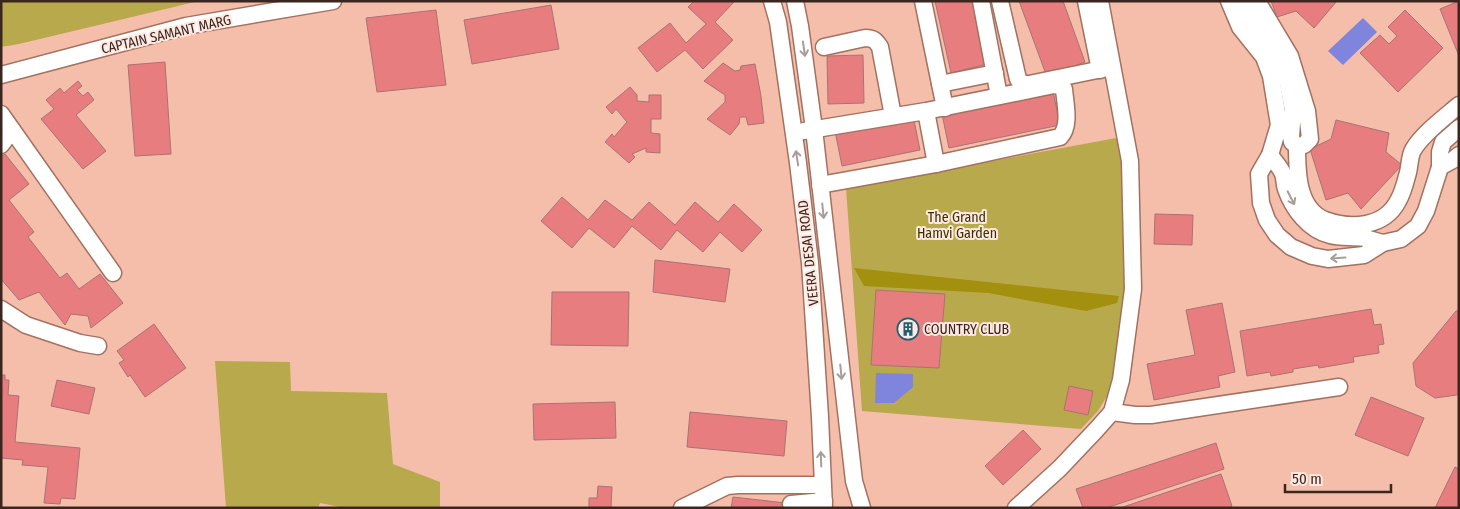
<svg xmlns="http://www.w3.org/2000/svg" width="1460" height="509" viewBox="0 0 1460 509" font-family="'Fira Sans Condensed',sans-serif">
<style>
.green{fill:#b9a94d}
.forest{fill:#a2900e}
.water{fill:#7f84dd}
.building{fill:#e87d7f;stroke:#a97372}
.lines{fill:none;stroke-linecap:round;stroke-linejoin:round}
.minor-casing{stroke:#a37160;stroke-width:19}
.minor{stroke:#fff;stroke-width:16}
.oneway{stroke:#a79d9a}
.labels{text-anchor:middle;stroke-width:4;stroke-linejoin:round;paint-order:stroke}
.street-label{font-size:14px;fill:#3b261f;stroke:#ffe8e0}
.park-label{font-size:14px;fill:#393100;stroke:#ffe8e0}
.poi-label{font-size:14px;fill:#3b261f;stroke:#ffe8e0;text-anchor:start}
</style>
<rect width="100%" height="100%" fill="#f5beab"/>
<g class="green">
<polygon points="1,1 199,1 19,44 1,47"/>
<polygon points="1116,138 1121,145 1126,160 1129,288 1117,380 1098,411 1081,429 862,411 846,188"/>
<polygon points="215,361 290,362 291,391 387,393 393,464 440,482 440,508 345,508 320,503 318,508 226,508"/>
</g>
<polygon class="forest" points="854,268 1119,296 1117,303 1086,311 988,293 864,286"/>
<g class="water">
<polygon points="1363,18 1377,32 1343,65 1328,51"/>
<polygon points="876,373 913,374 913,387 894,403 875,403"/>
</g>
<g class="building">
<polygon points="694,1 735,1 715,22 733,40 703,69 685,50 657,72 638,48 670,23 686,43 706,24 688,7"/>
<polygon points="935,1 973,1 987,64 951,73"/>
<polygon points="1019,1 1063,1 1085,62 1047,77"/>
<polygon points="1271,1 1337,1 1314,28 1296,11 1277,17"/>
<polygon points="1459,1 1459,56 1440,9"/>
<polygon points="551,5 559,49 472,64 464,20"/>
<polygon points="436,10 446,85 377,92 366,18"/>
<polygon points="1405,10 1443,48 1398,92 1360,53 1380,35 1389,44 1397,36 1388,27"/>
<polygon points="863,55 864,103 828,104 827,56"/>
<polygon points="165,62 171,154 135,156 128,65"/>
<polygon points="723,63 735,71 740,70 741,66 755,64 761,96 764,123 748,125 746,117 740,117 739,124 730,135 707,119 725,102 725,95 704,81"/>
<polygon points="78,81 82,86 77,90 83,96 88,92 94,100 76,115 106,151 83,169 41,119 54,109 46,100 60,88 64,93"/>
<polygon points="630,87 637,95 637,101 649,102 649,95 661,95 661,119 651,119 651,133 660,134 660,153 646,152 646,148 632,154 635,157 629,163 605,142 612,134 614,137 627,122 616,109 612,114 606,107"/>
<polygon points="1053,91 1060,125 949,148 942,114"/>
<polygon points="913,115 920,150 842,166 835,131"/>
<polygon points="1336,120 1389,133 1386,152 1402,165 1361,209 1348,193 1326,200 1310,149 1331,139"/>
<polygon points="5,154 29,184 9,200 34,232 28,237 60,278 67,273 79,289 100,274 123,303 91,328 88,316 71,314 65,325 39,292 19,300 1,279 1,157"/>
<polygon points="562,197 588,220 605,200 632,220 649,202 675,225 695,202 718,222 734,204 762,230 742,252 720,232 703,252 677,230 661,250 632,226 614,248 589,228 572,248 541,221"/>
<polygon points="1155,214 1193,215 1192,245 1154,244"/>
<polygon points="655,260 730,269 725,302 653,292"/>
<polygon points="876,290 945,294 939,368 871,365"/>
<polygon points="552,292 629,292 628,346 551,345"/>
<polygon points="1222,303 1235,372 1218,376 1220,387 1154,400 1147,364 1195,355 1186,310"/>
<polygon points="1371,309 1374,325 1381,324 1384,344 1378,345 1379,353 1353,357 1354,362 1319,368 1318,365 1293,369 1293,372 1271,376 1270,372 1247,376 1240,331"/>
<polygon points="1456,311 1459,311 1459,393 1457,395 1435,398 1416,386 1413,363"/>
<polygon points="154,324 186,368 145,397 130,375 128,377 119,363 124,360 117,351"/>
<polygon points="1,375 5,375 5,380 9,380 8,395 19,396 15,442 80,448 75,499 61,498 60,504 44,503 48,467 22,465 23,460 1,458"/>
<polygon points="57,380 95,388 89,414 51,406"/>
<polygon points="1069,386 1093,391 1088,415 1064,410"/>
<polygon points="1371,397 1424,418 1408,456 1355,435"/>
<polygon points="615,402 616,438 534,440 533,404"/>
<polygon points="690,412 787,421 784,456 687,447"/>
<polygon points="1023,430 1041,449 1003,485 985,466"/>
<polygon points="1216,443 1224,469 1106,508 1083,508 1076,489"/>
<polygon points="1455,467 1459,469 1459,508 1435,508"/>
<polygon points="1221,474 1232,506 1228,508 1120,508"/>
<polygon points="598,486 612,487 611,508 589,508 589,498 597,498"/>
<polygon points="733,497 786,503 785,508 731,508"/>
</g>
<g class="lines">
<g class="minor-casing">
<g id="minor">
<polyline points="772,1 778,22 798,163 810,263 820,417 824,508"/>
<polyline points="795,1 800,26 814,129 854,481 862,508"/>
<polyline points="923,1 945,108"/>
<polyline points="981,1 999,96"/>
<polyline points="1000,1 1018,79 1022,84 1029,84 1112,67"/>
<polyline points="1086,1 1100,70"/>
<polyline points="1229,1 1240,27 1264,57 1271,76 1279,125 1270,155 1259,174 1261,203 1267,220 1277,235 1291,247 1312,256 1328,259 1364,255 1383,243 1401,239 1418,226 1426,211 1440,167 1440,152 1443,142 1459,128"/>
<polyline points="1241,1 1253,25 1281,66 1287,78 1293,110 1291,137 1292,142 1297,146 1304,145 1310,139 1307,111 1290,56 1257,1"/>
<path d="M824 47 865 38C874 38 876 41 880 47L893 116"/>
<polyline points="1,75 186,26 333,1"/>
<polyline points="940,84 995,73"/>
<polyline points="1,114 113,273"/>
<path d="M804 131 926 111 1054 85 1060 86 1064 89C1065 103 1071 126 1060 137L936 164 926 111"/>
<polyline points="1,145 12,130"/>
<path d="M1297 146C1297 171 1297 209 1325 220 1350 229 1384 228 1398 201 1402 194 1405 184 1407 176 1410 168 1409 157 1413 150 1422 134 1445 117 1459 105"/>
<path d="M1270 155C1274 161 1281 168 1283 174 1285 179 1284 184 1286 189 1293 209 1309 230 1330 235 1341 238 1353 236 1364 238 1371 239 1377 242 1383 243"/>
<polyline points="1440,167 1453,160 1459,155"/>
<polyline points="820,185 936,164"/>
<polyline points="1,309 26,325 80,343 98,346"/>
<polyline points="1112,412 1135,415 1151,415 1339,387"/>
<polyline points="791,504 824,501"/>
<polyline points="682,508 727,486 738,485 822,485"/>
<polyline points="1016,508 1060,468 1096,430 1112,412 1121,380 1133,289 1130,161 1100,1"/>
</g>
</g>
<use href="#minor" class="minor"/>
</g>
<defs><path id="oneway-shaft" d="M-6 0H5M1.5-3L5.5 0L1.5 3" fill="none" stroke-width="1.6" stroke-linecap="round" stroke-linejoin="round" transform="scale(1.25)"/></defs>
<g class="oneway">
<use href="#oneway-shaft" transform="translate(804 49) rotate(82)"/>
<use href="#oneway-shaft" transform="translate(797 158) rotate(-99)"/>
<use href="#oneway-shaft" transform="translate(1291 198) rotate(63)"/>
<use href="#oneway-shaft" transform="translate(823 211) rotate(84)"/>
<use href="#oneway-shaft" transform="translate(1338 258) rotate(176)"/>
<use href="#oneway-shaft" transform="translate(841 372) rotate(84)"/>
<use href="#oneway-shaft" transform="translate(821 459) rotate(-92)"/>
</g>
<defs>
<g id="building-ring" transform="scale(1.125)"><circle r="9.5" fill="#ffe8e0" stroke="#1c6173" stroke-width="1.5"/><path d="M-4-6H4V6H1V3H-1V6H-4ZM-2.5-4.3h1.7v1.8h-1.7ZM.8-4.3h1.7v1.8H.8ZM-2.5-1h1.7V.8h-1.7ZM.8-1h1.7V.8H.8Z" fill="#1c6173"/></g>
</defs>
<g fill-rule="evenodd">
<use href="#building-ring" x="908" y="329"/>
</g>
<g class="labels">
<g class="street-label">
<text transform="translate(166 34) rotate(-13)" y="5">CAPTAIN SAMANT MARG</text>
<text transform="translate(808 253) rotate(-96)" y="5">VEERA DESAI ROAD</text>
</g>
<g class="park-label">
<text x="957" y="222">The Grand<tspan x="957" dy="16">Hamvi Garden</tspan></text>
</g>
<g class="poi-label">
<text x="924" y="334">COUNTRY CLUB</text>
</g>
</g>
<rect width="1460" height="509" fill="none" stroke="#3b261f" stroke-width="5"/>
<path d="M1285 484v8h106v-8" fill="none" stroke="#3b261f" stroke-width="2.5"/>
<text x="1292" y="484" font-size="15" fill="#3b261f" stroke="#ffe8e0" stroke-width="4" paint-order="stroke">50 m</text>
</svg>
